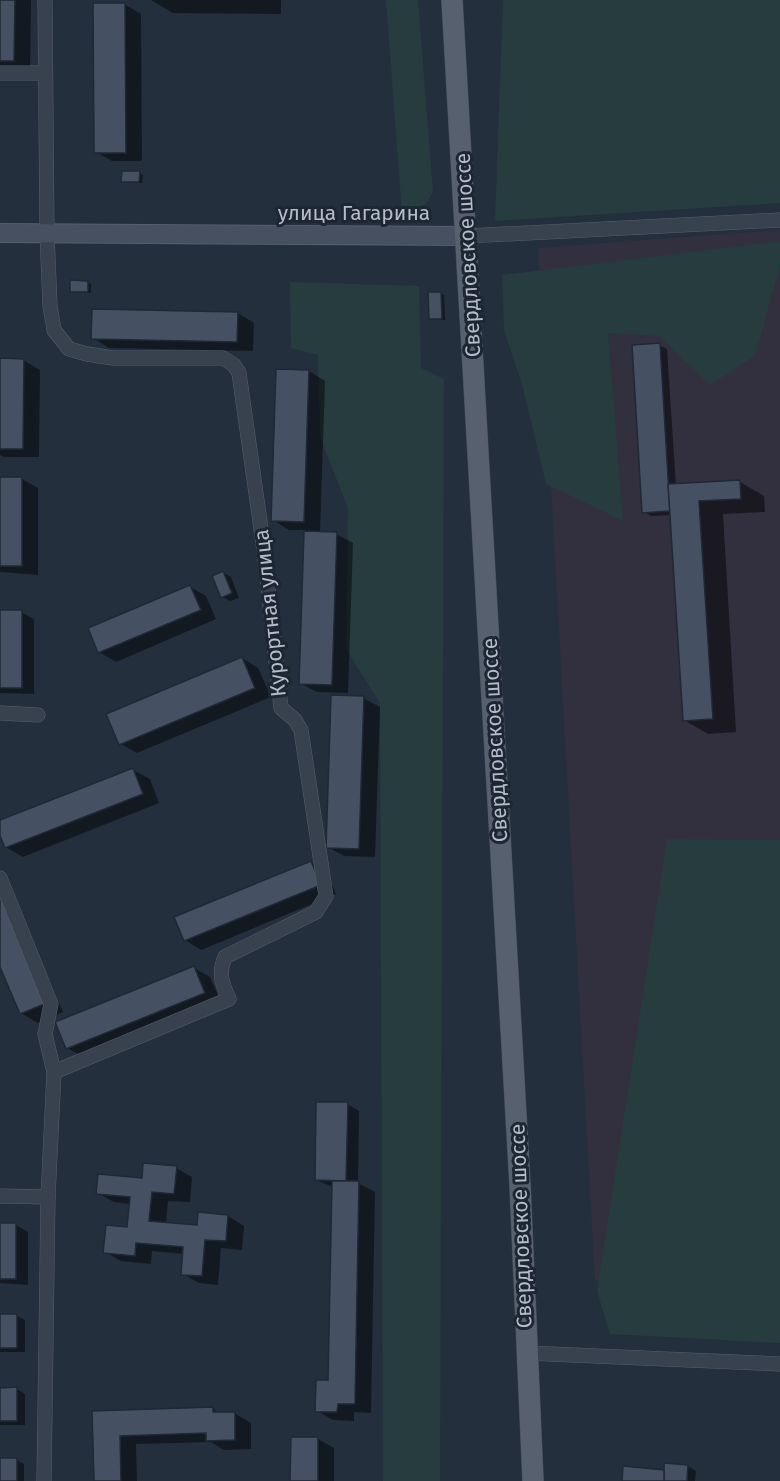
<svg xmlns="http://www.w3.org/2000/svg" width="780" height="1481" viewBox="0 0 780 1481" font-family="'Fira Sans',sans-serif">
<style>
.medical{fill:#32303f}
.green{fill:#263c3f}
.shadow{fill:#0007}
.building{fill:#455162;stroke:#1f2835;stroke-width:1.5}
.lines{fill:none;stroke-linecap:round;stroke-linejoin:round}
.street-casing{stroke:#565f6c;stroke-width:15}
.secondary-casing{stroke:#565f6c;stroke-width:20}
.primary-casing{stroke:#414a57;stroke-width:22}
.street{stroke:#38414e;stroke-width:14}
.secondary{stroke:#465061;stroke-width:18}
.primary{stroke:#56606e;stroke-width:21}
.labels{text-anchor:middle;stroke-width:6;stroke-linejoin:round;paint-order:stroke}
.street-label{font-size:21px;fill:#b4bcc9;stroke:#1d2633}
</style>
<rect width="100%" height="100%" fill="#242f3e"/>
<polygon class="medical" points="780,230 780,1270 595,1281 538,248"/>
<g class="green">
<polygon points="386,0 418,0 433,192 426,204 402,214"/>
<polygon points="503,0 780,0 780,203 495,221"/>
<polygon points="780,241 780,265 755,356 710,385 659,336 608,333 623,521 546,484 522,384 504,330 502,275"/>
<polygon points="290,282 419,286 421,368 444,379 440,1481 383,1481 380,703 346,649 348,508 320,437 318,355 291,348"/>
<polygon points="667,839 780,840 780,1343 610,1334 597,1291"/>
</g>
<g class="shadow">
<polygon points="0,0 31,0 30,70 6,70 0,66"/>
<polygon points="151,0 281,0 281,14 173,13"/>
<polygon points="124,4 141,14 142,161 112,161 96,152"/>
<polygon points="139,173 143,175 142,183 123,181"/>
<polygon points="87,282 91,284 91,293 71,291"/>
<polygon points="440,293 444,295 445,320 434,320 431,318"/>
<polygon points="238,313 254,323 253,351 109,348 93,338"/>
<polygon points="659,345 667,349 676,486 740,482 764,496 765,512 723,514 736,732 708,734 684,720 672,515 651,516 644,512"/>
<polygon points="0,360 23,360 40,370 39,457 4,457 0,455"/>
<polygon points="309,371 325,381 320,533 336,534 353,543 348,693 317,692 300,683 305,530 289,530 273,520"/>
<polygon points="0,479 22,479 38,488 38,575 0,572"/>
<polygon points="223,573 231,577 239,598 230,601 223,597"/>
<polygon points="190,587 206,596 216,619 116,662 99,652"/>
<polygon points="0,612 21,612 34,619 34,694 0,693"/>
<polygon points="242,658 258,668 271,697 137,753 121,744"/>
<polygon points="363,698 380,707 375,857 344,856 328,847"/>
<polygon points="133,770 150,779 159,803 23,857 6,847 0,832 0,822"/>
<polygon points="311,862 327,872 336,894 201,950 185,940"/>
<polygon points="6,880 63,1012 38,1023 21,1013 0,964"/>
<polygon points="194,968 210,977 221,1002 84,1057 67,1048"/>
<polygon points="347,1104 359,1111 358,1183 375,1192 371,1413 354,1412 354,1421 333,1420 317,1411 330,1382 333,1187 316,1180"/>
<polygon points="176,1168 192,1177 190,1202 168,1201 166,1224 199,1227 228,1216 244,1226 242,1250 221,1248 218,1285 199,1283 183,1274 184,1254 152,1251 151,1264 121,1261 105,1252 128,1228 130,1204 114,1202 98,1193"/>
<polygon points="0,1225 16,1225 28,1232 28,1285 0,1283"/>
<polygon points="0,1316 17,1316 25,1320 25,1352 0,1352"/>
<polygon points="0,1389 17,1389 25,1394 25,1425 0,1425"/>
<polygon points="213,1409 221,1414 234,1413 251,1423 251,1449 224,1450 211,1442 136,1444 137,1481 96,1481 93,1412"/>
<polygon points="318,1439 334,1448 334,1481 292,1481"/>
<polygon points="0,1460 16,1460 24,1464 24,1481 0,1481"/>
<polygon points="666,1465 688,1466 696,1471 695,1481 623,1481 665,1472"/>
</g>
<g class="building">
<polygon points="0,0 15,0 14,61 0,61"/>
<polygon points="93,3 125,3 126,153 94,153"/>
<polygon points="122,171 140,171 139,182 121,182"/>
<polygon points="70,280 88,281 88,292 70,292"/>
<polygon points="428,292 441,292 442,319 429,319"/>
<polygon points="92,309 238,312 237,342 91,339"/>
<polygon points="660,343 670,511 642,513 632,345"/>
<polygon points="0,358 24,359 23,449 0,449"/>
<polygon points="276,369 309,370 304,522 271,521"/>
<rect x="0" y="477" width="22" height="89"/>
<polygon points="740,480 741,499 699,501 713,719 683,721 668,484"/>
<polygon points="304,531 337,532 332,685 299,684"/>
<polygon points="223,571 232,593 221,598 212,576"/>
<polygon points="190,585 201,610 98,653 88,628"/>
<rect x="0" y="610" width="22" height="78"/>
<polygon points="242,657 255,688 119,745 106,714"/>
<polygon points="331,695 364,696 359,849 326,848"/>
<polygon points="133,768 143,794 5,848 0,836 0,820"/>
<polygon points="311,861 321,885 184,941 174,917"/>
<polygon points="0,893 47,1003 20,1014 0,967"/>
<polygon points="194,966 205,993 66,1049 55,1022"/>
<polygon points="316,1102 348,1102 346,1181 315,1180"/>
<polygon points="143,1163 177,1166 174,1194 152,1192 149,1221 197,1225 198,1212 228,1215 226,1241 205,1240 202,1276 181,1275 183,1247 136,1243 135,1256 103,1253 106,1225 127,1227 130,1197 96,1194 98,1174 142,1178"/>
<polygon points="332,1181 359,1181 355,1404 338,1404 337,1412 315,1412 316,1380 328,1380"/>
<rect x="0" y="1223" width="16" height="56"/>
<rect x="0" y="1314" width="17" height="34"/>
<polygon points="17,1387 17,1421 0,1421 0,1388"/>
<polygon points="213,1407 213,1412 235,1412 235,1440 206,1441 206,1433 120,1436 121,1481 94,1481 92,1411"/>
<polygon points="291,1437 318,1437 318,1481 290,1481"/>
<rect x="0" y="1458" width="17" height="23"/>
<polygon points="664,1463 688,1465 687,1481 664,1481"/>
<polygon points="623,1466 664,1470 664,1481 622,1481"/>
</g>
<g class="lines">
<g class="street-casing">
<g id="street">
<path d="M45 0 47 233 50 306 54 330 69 349 87 354 113 358H223L234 365 239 373 264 550 281 708 295 720 301 730 326 896 316 912 225 957C218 973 222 984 229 999L54 1072"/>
<polyline points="0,73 45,73"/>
<polyline points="467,236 780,220"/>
<polyline points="0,713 38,715"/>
<polyline points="0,878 51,1004 45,1034 54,1072 48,1197 44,1481"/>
<polyline points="0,1196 48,1197"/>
<polyline points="526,1353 780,1364"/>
</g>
</g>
<g class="secondary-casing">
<polyline id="secondary" points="0,233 467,236"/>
</g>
<g class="primary-casing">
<polyline id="primary" points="452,0 520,1185 533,1481"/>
</g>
<use href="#street" class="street"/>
<use href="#secondary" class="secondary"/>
<use href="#primary" class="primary"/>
</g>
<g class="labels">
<g class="street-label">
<text x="354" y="220">улица Гагарина</text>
<text transform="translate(468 255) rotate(-93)" y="7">Свердловское шоссе</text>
<text transform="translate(270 613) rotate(-96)" y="7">Курортная улица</text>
<text transform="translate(495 740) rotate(-93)" y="7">Свердловское шоссе</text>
<text transform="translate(521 1226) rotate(-92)" y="7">Свердловское шоссе</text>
</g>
</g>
</svg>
